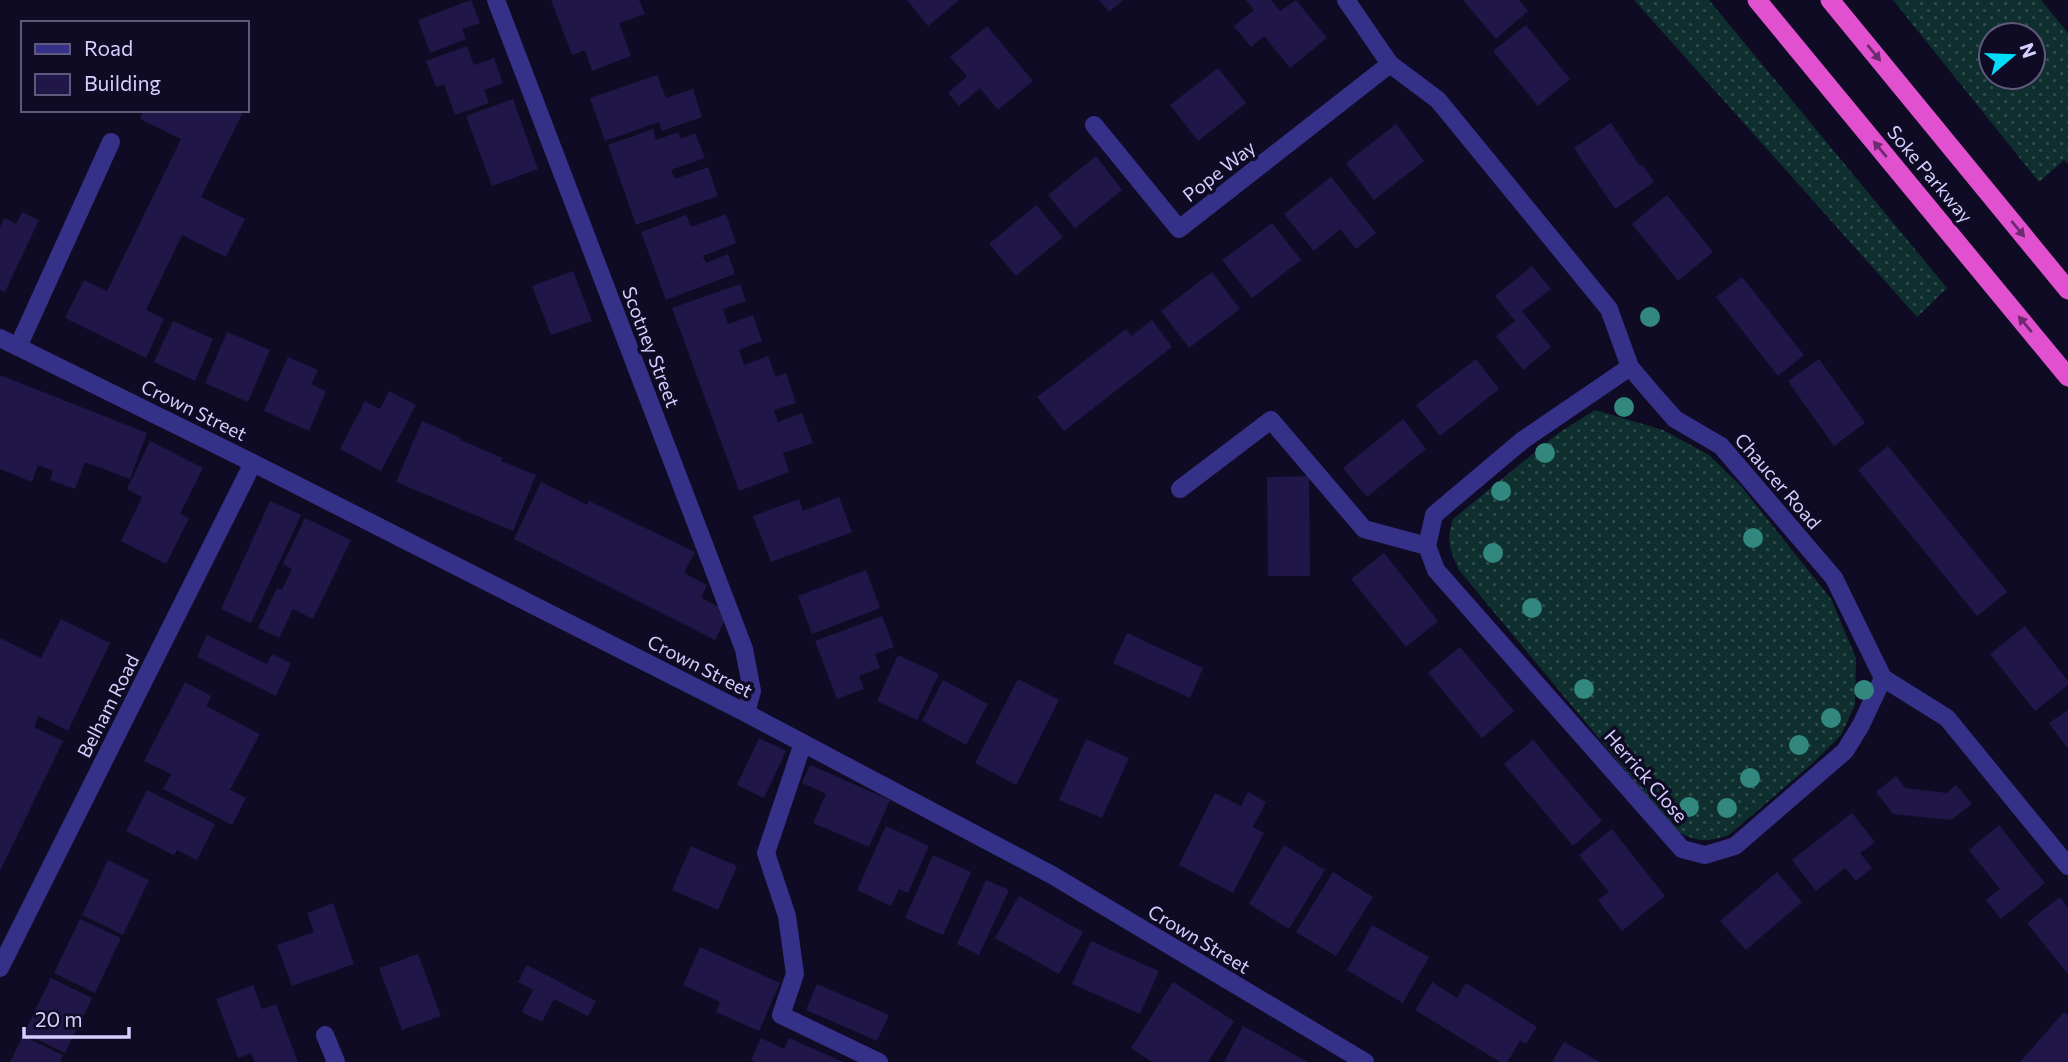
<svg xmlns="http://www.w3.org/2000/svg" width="2068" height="1062" viewBox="0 0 2068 1062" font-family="Commissioner,sans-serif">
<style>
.grass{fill:url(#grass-dots);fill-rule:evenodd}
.building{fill:#201647}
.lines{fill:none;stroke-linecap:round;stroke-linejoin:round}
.service{stroke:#363188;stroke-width:18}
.minor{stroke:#363188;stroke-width:18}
.trunk{stroke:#e150ce;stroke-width:19}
.tree{fill:#32877e}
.oneway{fill:#6e2a70}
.labels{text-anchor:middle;stroke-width:7;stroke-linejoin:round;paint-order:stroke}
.street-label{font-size:19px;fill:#d5cfff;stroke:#100b24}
</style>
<defs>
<pattern id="grass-dots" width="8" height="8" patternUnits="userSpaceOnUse" patternTransform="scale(1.75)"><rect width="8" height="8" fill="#0e2f2e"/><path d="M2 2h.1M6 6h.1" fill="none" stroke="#304c4d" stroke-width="1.8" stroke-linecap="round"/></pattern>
</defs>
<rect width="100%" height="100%" fill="#100b24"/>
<g class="grass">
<polygon points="1634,0 1709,0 1947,288 1917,317"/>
<path d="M1893 0H2041L2068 33V164L2064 160 2039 182ZM1991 35H2033V77H1991Z"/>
<path d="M1595 410 1663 430 1709 455 1741 486 1831 599 1856 658 1855 705 1841 735 1813 763 1729 835C1705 843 1697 842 1675 830L1459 570C1450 552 1446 539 1453 519L1557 434Z"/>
</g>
<g class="building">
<polygon points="471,0 480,23 462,29 466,39 430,53 418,20"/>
<polygon points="551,0 639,0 645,14 619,23 631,56 592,71 585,50 572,55"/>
<polygon points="907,0 959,0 928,26"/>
<polygon points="1099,0 1123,0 1109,12"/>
<polygon points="1246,0 1271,0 1280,11 1296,0 1327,38 1290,68 1264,36 1251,47 1234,26 1254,10"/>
<polygon points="1463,0 1519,0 1528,11 1496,39"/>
<polygon points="1526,25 1570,79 1538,106 1493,51"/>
<polygon points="987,26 1033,81 998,110 980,88 959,106 948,93 967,76 950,57"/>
<polygon points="467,46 474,65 494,58 503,83 484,90 489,103 455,115 444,84 436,87 426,61"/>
<polygon points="1218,68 1246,103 1198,141 1170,105"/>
<polygon points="657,75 666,98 693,89 702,117 662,131 659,122 605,141 590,98"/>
<polygon points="513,99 538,169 492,186 466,116"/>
<polygon points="144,110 244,110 201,197 245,219 226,257 182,235 146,310 164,319 146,358 65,318 84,280 107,291 181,139 140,119"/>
<polygon points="1611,123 1640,166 1643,165 1654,182 1615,209 1574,148"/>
<polygon points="1396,124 1424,161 1374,200 1346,163"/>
<polygon points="653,129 656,140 678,132 681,139 695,133 705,158 671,170 675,179 708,167 718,196 636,225 608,145"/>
<polygon points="1096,156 1122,190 1075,228 1048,195"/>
<polygon points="1331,177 1376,233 1356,249 1340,229 1314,251 1284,214"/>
<polygon points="1667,195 1713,252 1678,281 1632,224"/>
<polygon points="1036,205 1063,237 1016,276 989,244"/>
<polygon points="22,212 39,220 5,292 0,289 0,227 4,218 16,224"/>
<polygon points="726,214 736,243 703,256 706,263 728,254 735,274 666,300 641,232 686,215 691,227"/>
<polygon points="1272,223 1301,260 1252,298 1222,260"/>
<polygon points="1532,266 1551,289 1522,311 1551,347 1523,370 1496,336 1515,321 1495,296"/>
<polygon points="573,271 592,321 551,335 532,286"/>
<polygon points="1212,272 1240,309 1189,348 1161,311"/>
<polygon points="1742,277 1804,355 1778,376 1716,297"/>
<polygon points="740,284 746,301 723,309 728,324 753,315 762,341 739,350 744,365 768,356 776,377 786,373 796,403 774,410 778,422 802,413 813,443 783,453 789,472 739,491 672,308"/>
<polygon points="1152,320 1172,347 1064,431 1037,397 1126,329 1131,336"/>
<polygon points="173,321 213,339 195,381 154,362"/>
<polygon points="227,332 270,350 248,402 205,383"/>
<polygon points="288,357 318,370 311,384 326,391 309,431 264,411"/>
<polygon points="1476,359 1499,389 1440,436 1416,405"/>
<polygon points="1819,359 1865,423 1834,446 1788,381"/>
<polygon points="0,375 147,433 130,479 85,462 75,489 50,480 53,471 38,465 32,482 0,469"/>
<polygon points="389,391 416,405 381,471 340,449 365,401 380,409"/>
<polygon points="1403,419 1426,449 1367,497 1343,468"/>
<polygon points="422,421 461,438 460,440 503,458 501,461 536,475 513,531 396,482"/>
<polygon points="150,441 203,468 180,514 189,518 166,564 121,541 142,497 127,489"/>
<polygon points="1888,446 2007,592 1977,616 1858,470"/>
<polygon points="1309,476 1310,576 1268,576 1267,477"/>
<polygon points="541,482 587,505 589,501 695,552 684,573 707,585 701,598 729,612 715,640 514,539"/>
<polygon points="839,497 852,532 771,562 753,516 799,499 803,511"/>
<polygon points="270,501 301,515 251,623 221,609"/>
<polygon points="305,518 351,540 313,619 293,609 279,638 258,628 277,588 282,590 292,569 283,564"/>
<polygon points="1384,553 1438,621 1406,647 1351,579"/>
<polygon points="866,570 880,608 812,634 798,596"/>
<polygon points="882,616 894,647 875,654 880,668 859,676 864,689 837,699 815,641"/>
<polygon points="61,619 110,643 68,731 39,716 34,727 63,741 0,871 0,638 41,658"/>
<polygon points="2025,626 2068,681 2068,685 2035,711 1990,654"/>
<polygon points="1127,633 1203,668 1190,698 1113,663"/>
<polygon points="207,635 267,664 272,654 291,663 276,696 197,657"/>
<polygon points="1460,647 1514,711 1482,738 1428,673"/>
<polygon points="898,655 939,674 917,720 877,701"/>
<polygon points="1018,679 1059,700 1016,785 975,763"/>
<polygon points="943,680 988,704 966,745 922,721"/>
<polygon points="185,682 211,696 206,706 260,734 230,790 246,798 232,825 163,789 171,774 144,761"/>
<polygon points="2068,710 2068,749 2049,723"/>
<polygon points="759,738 786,751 764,798 737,785"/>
<polygon points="1086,739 1129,758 1102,818 1059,800"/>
<polygon points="1533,740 1602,821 1573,846 1504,764"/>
<polygon points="810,765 890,800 869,847 813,823 826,794 802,783"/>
<polygon points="1896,776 1905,788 1947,793 1956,785 1972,804 1951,820 1893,814 1876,792"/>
<polygon points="147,790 215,824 197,860 177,850 174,855 126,831"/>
<polygon points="1248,792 1266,802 1253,827 1264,833 1233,893 1179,865 1215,793 1241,806"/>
<polygon points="1852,813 1875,842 1860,853 1872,868 1856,881 1845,868 1816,891 1792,860"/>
<polygon points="1999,825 2045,883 2001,919 1986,900 2000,889 1969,850"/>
<polygon points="886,826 929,846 908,893 899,889 891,906 857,890"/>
<polygon points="1612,829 1665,896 1622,931 1598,900 1609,892 1579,855"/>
<polygon points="1284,845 1325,870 1289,929 1249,904"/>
<polygon points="691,846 737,866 718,910 672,890"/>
<polygon points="933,855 971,872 943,935 905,918"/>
<polygon points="108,860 149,880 123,935 82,915"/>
<polygon points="1333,872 1373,897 1336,956 1296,932"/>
<polygon points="1777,872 1802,902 1746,950 1720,921"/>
<polygon points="986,880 1009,890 979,955 957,944"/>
<polygon points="1019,896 1083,932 1059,974 995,938"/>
<polygon points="2060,897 2068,908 2068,974 2027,923"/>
<polygon points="333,903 354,964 292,986 277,945 314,932 307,913"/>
<polygon points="80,919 121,938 95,993 54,973"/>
<polygon points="1372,925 1429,957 1403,1003 1347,970"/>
<polygon points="1091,941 1159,971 1140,1014 1072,984"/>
<polygon points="700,947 780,983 759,1031 716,1012 720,1002 683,985"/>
<polygon points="418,954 441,1016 402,1030 379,968"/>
<polygon points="527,965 596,1001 588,1016 554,999 542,1022 522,1012 533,990 518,982"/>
<polygon points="51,978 92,998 65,1053 24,1033"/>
<polygon points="1173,982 1234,1021 1208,1062 1152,1062 1131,1048"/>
<polygon points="1432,982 1457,998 1466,983 1537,1027 1526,1044 1520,1041 1507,1062 1500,1062 1415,1010"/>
<polygon points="817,984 889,1015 877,1041 806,1010"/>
<polygon points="253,985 262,1009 276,1004 298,1062 255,1062 251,1053 238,1058 216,999"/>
<polygon points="2064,1012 2068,1015 2068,1062 2020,1062"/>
<polygon points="1243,1026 1308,1062 1224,1062"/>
<polygon points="23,1036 63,1055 60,1062 10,1062"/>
<polygon points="761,1038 784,1049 789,1038 843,1062 756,1062 751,1060"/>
<polygon points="1564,1042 1600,1062 1552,1062"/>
</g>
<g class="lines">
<g class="service">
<polyline points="18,347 111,142"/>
<polyline points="803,743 766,853 787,916 795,974 781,1015 879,1062"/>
</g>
<g class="minor">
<polyline points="496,0 744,649 752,691 746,713"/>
<polyline points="1346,0 1390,64 1438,100 1609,309 1630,367 1652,393 1675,419 1721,446 1834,578 1883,678 1947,718 2068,866"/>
<polyline points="1094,125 1179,229 1390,64"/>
<polyline points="0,338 253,463 746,713 1052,875 1365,1062"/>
<polyline points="1630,367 1523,440 1434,515 1427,546 1436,570 1682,849 1705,855 1735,846 1845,751 1861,725 1883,678"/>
<polyline points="1180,489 1271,420 1364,529 1427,546"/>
<polyline points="0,968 253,463"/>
<polyline points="325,1035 336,1062"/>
</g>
<g class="trunk">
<polyline points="1757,0 2068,377"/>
<polyline points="1830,0 2068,290"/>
</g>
</g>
<g class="tree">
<circle cx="1650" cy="317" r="10"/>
<circle cx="1624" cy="407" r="10"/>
<circle cx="1545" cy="453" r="10"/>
<circle cx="1501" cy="491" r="10"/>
<circle cx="1753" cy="538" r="10"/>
<circle cx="1493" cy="553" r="10"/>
<circle cx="1532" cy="608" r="10"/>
<circle cx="1584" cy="689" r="10"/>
<circle cx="1864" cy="690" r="10"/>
<circle cx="1831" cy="718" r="10"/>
<circle cx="1799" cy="745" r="10"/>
<circle cx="1750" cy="778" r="10"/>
<circle cx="1689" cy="807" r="10"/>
<circle cx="1727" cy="808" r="10"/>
</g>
<defs><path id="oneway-solid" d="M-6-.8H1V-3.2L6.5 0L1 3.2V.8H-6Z" transform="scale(1.75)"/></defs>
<g class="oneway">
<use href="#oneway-solid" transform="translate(1874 53) rotate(51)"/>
<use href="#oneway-solid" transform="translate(1880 149) rotate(-130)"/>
<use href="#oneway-solid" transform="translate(2018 229) rotate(51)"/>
<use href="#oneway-solid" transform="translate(2025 324) rotate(-130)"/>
</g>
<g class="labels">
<g class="street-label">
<text transform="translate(1219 171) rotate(-38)" y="7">Pope Way</text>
<text transform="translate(1930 174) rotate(50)" y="7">Soke Parkway</text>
<text transform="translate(651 347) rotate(69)" y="7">Scotney Street</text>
<text transform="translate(194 410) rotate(26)" y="7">Crown Street</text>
<text transform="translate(1778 481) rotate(49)" y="7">Chaucer Road</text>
<text transform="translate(700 666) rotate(27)" y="7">Crown Street</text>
<text transform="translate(108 706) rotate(-63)" y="7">Belham Road</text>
<text transform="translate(1646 776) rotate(49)" y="7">Herrick Close</text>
<text transform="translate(1199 939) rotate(31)" y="7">Crown Street</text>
</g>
</g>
<rect x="21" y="21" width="228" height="91" fill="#100b24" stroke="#5f597c" stroke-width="2"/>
<rect x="35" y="44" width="35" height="10" fill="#363188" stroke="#5f597c" stroke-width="2"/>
<text x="84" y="56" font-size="21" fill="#d5cfff">Road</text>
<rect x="35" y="74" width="35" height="21" fill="#201647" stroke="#5f597c" stroke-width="2"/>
<text x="84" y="91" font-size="21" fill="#d5cfff">Building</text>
<g transform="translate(2012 56) rotate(71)"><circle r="33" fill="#100b24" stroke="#5f597c" stroke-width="2"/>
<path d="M0-5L12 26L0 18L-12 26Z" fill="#00dcfa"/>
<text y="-10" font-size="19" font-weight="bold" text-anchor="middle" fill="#d5cfff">N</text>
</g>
<path d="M24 1027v10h105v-10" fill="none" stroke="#d5cfff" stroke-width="3.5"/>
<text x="35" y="1027" font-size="21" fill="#d5cfff" stroke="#100b24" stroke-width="5" paint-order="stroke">20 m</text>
</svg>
